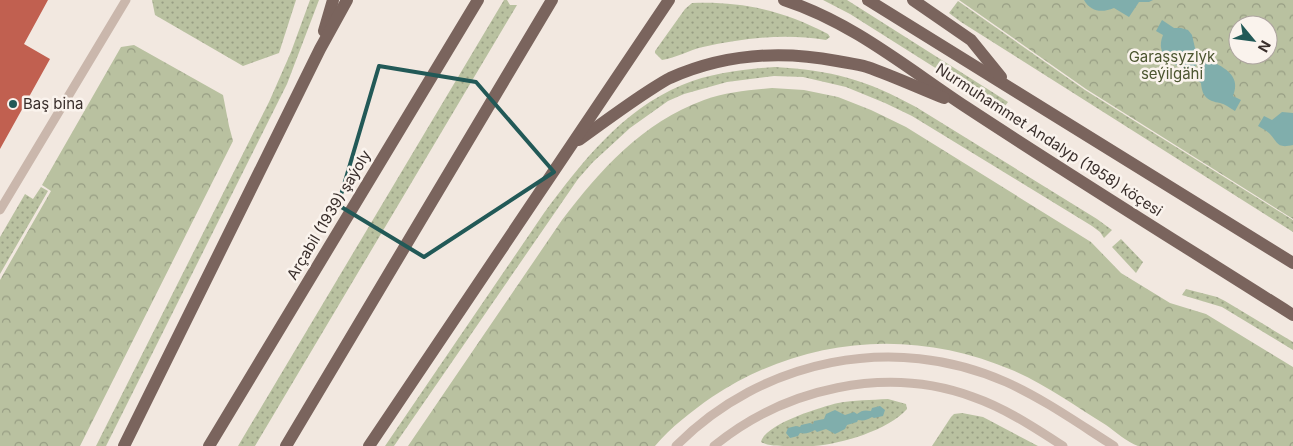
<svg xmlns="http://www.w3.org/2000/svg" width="1293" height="446" viewBox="0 0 1293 446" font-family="Inter,sans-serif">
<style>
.grass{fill:url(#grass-dots)}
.forest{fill:url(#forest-crowns);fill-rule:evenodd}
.water{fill:#80aeac}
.building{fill:#c16050}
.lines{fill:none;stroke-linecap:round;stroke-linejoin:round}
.service{stroke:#cab7ac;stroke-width:9}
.primary{stroke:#7a645d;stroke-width:12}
.marked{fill:none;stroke:#225957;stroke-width:4;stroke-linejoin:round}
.poi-dot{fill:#225957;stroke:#faf3ed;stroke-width:2}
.labels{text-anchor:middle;stroke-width:5;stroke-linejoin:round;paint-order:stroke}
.park-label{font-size:15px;fill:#4c5630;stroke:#faf3ed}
.poi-label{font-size:15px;fill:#392e2b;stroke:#faf3ed;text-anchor:start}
.street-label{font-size:15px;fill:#392e2b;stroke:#faf3ed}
</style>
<defs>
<pattern id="grass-dots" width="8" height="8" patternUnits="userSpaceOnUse" patternTransform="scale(1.25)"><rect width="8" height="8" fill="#b9c1a0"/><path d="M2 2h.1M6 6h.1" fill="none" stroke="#979d83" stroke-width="1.8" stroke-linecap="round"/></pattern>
<pattern id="forest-crowns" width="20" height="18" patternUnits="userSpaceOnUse" patternTransform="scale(1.25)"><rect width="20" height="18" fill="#b9c1a0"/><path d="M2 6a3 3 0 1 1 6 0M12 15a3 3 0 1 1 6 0" fill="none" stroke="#979d83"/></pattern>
</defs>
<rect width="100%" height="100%" fill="#f2e8e0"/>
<g class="grass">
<polygon points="152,0 296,0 279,53 243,66 155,15"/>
<polygon points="310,0 319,0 287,84 106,446 96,446 269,102 291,52"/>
<polygon points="504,0 507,0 510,5 517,5 255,446 238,446"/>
<polygon points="823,0 847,0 1008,102 1002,110 850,14"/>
<polygon points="958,1 1085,90 1293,220 1293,232 961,22 949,13"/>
<path d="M692 3C743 1 784 11 828 34L830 37 826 40C785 33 743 38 703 47 689 50 676 58 662 60L655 53V51L685 9Z"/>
<path d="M775 67C831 70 867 80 916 107L1097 219 1112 230 1104 238 1100 232 1092 226 912 116 885 103 846 87 803 77 774 76 727 82 684 94 668 101 630 128 593 162 578 179 394 446H385L544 213C581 163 622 110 682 85 711 73 744 69 775 67Z"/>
<polygon points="41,187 48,191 0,274 0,237 25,194 33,199"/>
<polygon points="1121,239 1143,262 1136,273 1112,247"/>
<polygon points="1186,289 1217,297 1225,301 1293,342 1293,350 1222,307 1182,295"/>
<path d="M888 399 906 404 907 409C889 430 841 444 814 446 805 446 796 446 787 446 778 446 767 446 761 442 765 424 821 407 838 403 854 400 871 400 888 399Z"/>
<polygon points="962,413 983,417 1038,446 932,446 951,417 954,414"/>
</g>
<g class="forest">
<path d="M959 0H1293V219L1086 89ZM1238 25H1268V55H1238Z"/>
<polygon points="134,45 223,95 229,126 233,141 80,446 0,446 0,280 51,191 42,185 121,47"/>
<path d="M772 88 804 90 838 97 871 110 906 127 1091 242 1121 273 1170 303 1206 314 1293 367V446C1254 446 1215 446 1176 446 1166 446 1146 446 1138 446 1127 442 1116 432 1106 425 1075 406 1045 384 1012 370 912 327 802 337 712 397 692 411 671 427 655 446H408L562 220C600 170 643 122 704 100 726 92 749 90 772 88Z"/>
</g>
<g class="water">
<path d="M1084 0H1153L1149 2H1139L1129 17 1114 8C1102 13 1091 12 1084 0Z"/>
<path d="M1162 20 1174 28H1181L1188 30 1192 35 1195 48 1203 53 1191 73C1175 64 1154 57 1163 35L1156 31Z"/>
<path d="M1206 58C1222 67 1242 74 1233 96L1241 100 1235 111C1230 108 1225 104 1220 103 1208 101 1202 97 1201 83L1194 78Z"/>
<path d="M1282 112 1293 113V145C1276 149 1278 142 1269 133 1266 130 1261 128 1258 126L1264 116 1272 120Z"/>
<path d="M880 406 885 410 883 416 874 418 872 417C867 420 864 421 858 420L857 422 847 425 845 429 835 434 826 429 817 432 815 430C809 433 806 434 800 433L798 436 790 438 786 433 788 428 796 426 800 427 801 425 810 423 813 424 814 421 824 419 826 414 835 410 845 415 854 412 857 414C862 410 865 410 871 411L872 408Z"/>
</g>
<polygon class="building" points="0,0 48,0 24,44 50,59 0,149"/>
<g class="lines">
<g class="service">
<polyline points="0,210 126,0"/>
<path d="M676 446C762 359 894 332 1006 382 1044 399 1079 424 1114 446"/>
<path d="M714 446C785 388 886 365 973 397 1005 408 1035 428 1063 446"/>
</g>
<g class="primary">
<path d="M784 0C852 22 907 68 966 107 1074 178 1184 246 1293 315"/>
<polyline points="868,0 1293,263"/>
<polyline points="913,0 971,40 1001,77"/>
<polyline points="324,31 333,0"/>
<path d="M579 140C601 124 624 107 647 92 655 87 662 82 670 78 724 54 780 50 837 61 847 63 857 64 867 67 893 76 919 88 944 98"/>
<polyline points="124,446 320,49 347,0"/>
<polyline points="209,446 478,0"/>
<polyline points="286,446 552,0"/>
<polyline points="369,446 669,0"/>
</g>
</g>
<path class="marked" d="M379 66 476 82 554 172 424 257 338 205Z"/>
<circle class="poi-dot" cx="13" cy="104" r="5"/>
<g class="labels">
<g class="park-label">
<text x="1172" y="62">Garaşsyzlyk<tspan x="1172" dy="17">seýilgähi</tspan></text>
</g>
<g class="poi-label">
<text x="23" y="109">Baş bina</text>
</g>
<g class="street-label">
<text transform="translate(1049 140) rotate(33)" y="5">Nurmuhammet Andalyp (1958) köçesi</text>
<text transform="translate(329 215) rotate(-59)" y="5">Arçabil (1939) şaýoly</text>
</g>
</g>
<g transform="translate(1253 40) rotate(119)"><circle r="24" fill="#faf3ed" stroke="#ada49f"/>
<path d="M0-4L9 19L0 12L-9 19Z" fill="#225957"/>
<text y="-8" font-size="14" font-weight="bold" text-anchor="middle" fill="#392e2b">N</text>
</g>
</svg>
